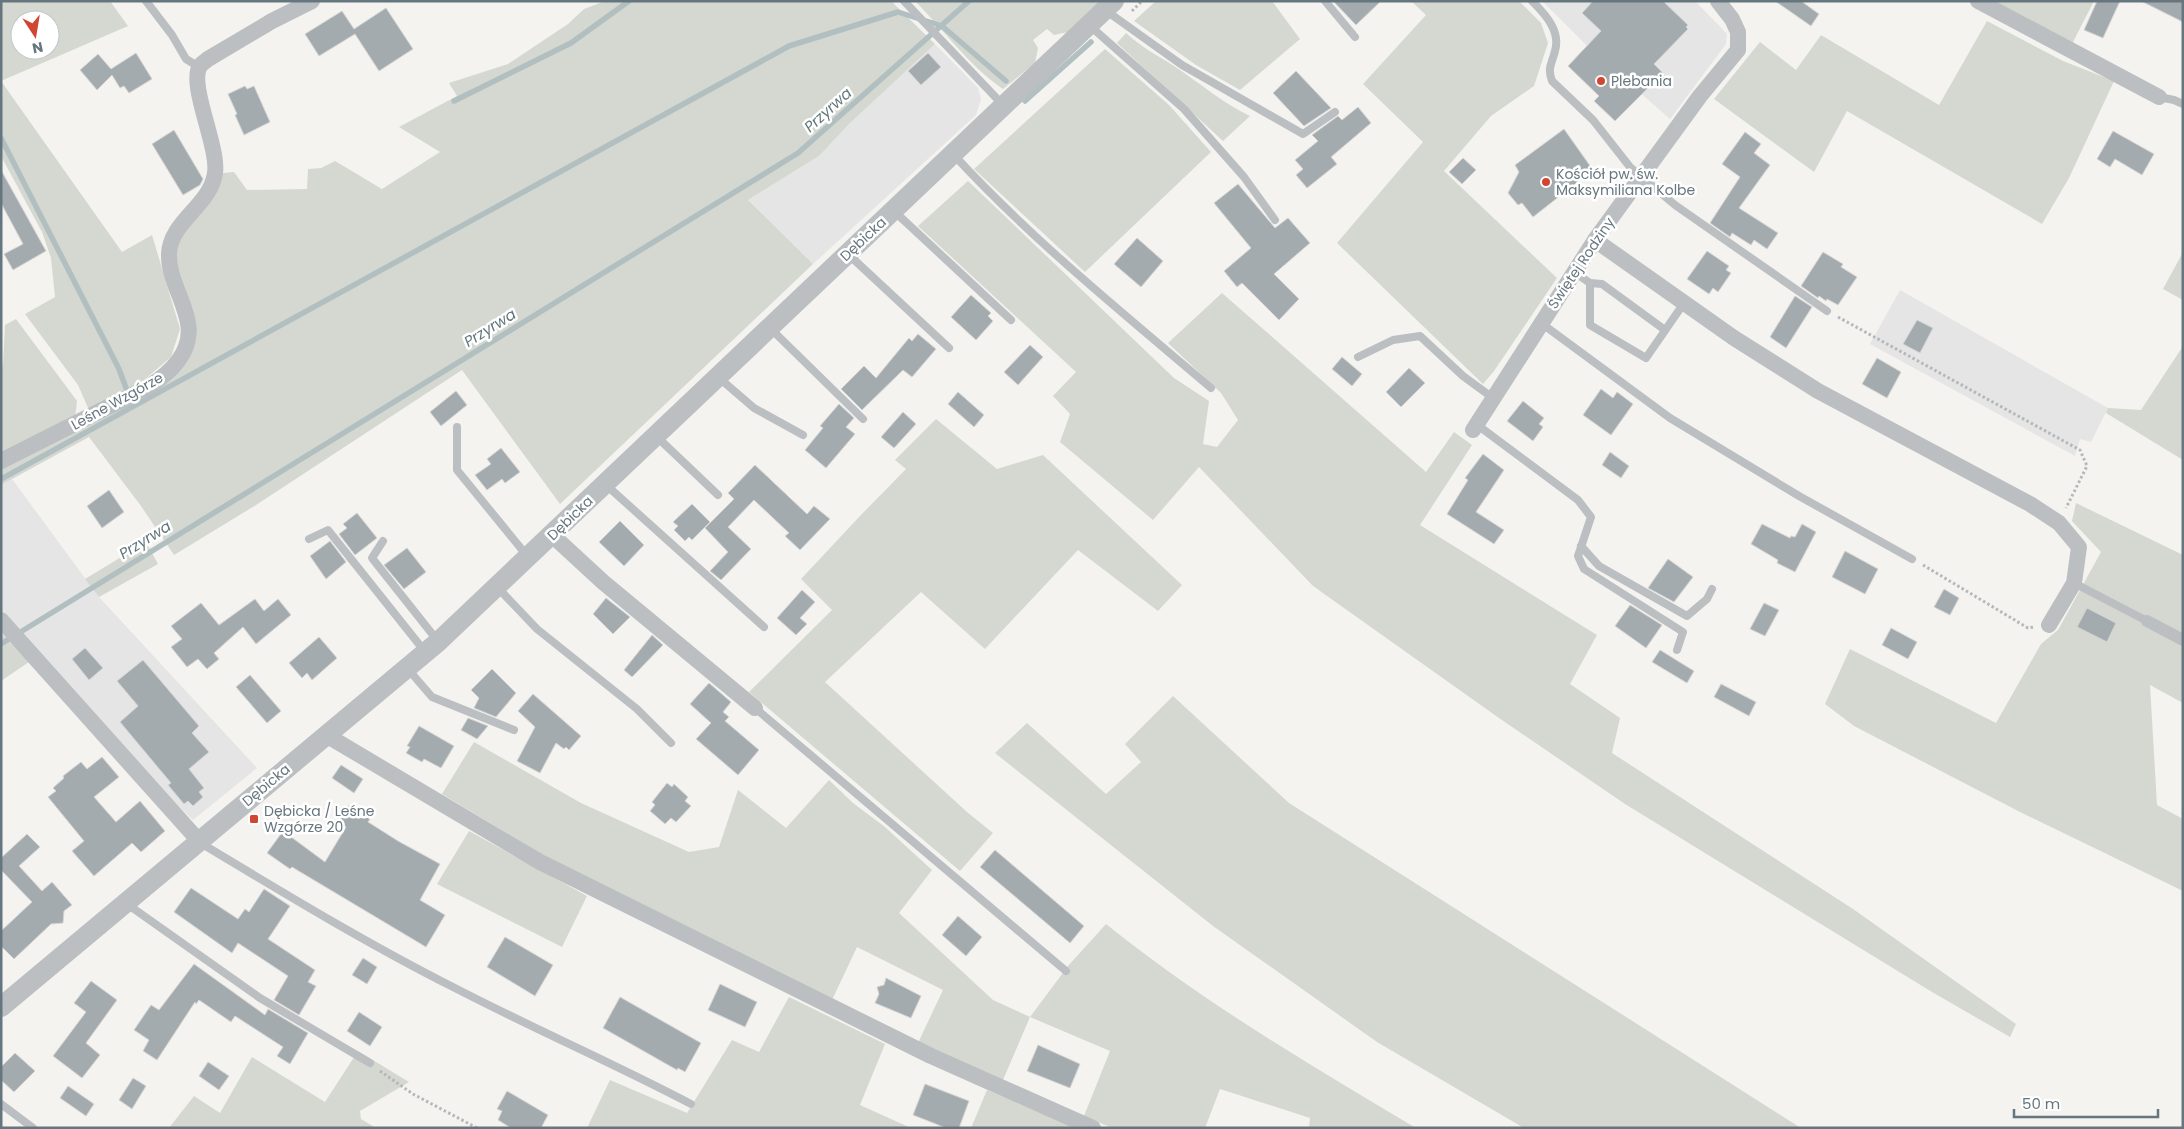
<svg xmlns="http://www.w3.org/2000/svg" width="2184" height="1129" viewBox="0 0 2184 1129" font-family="Poppins,sans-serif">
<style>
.built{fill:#e4e5e4}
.green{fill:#d4d8d0;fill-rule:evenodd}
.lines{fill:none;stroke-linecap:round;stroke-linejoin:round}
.stream{stroke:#b1bfc1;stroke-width:5.5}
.building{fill:#a3abaf;stroke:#d5d5d3}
.path{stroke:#b5b8ba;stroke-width:3;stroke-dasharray:2.5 2.5;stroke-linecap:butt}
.service{stroke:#bbbfc2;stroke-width:8}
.pedestrian{stroke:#bbbfc2;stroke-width:12}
.minor{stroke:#bbbfc2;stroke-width:16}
.tertiary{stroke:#bbbfc2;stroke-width:20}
.poi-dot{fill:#d14633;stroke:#fff;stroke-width:2}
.labels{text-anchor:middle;stroke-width:5;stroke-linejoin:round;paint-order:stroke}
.poi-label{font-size:14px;fill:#66767e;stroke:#fff;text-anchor:start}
.street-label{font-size:14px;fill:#66767e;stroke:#fff}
.water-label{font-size:15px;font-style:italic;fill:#62777b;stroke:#fff}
</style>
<rect width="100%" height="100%" fill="#f4f3f0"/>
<g class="built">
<polygon points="1542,1 1695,1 1727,34 1726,44 1670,119 1584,43"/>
<polygon points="935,44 978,88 981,99 976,115 813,264 748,200 819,156 849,124"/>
<polygon points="1900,290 2108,408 2091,442 2080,439 2075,456 1870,344"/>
<polygon points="12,479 99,597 257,768 193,820 145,775 1,609 1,485"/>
</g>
<g class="green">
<path d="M1 1H110L128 26 1 81 122 252 152 235 180 329 171 357 132 390 89 410 78 385 25 314 55 297 51 258 42 232 1 156ZM20 20H50V50H20Z"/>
<polygon points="605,1 891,1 935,44 849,124 819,156 748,200 813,264 560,504 462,370 256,505 174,555 141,506 89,437 1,485 1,468 168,379 184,366 195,336 174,258 179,237 223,173 234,172 247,190 307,189 308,169 321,168 335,161 382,189 440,152 399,127 457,96 449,83 508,64 568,24 584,9"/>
<path d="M915 1H1100L1068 32 1054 35 1047 29 1033 40 1038 48 1035 63 1003 89C969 66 944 30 915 1Z"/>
<polygon points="1156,1 1272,1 1300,39 1240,90 1196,65 1134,21"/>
<polygon points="1411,1 1519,1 1541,23 1548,43 1534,86 1491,116 1444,171 1557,278 1494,371 1483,384 1337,243 1423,142 1363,84 1426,15"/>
<polygon points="1994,1 2094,1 2072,44"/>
<polygon points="1987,21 2063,61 2114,81 2069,178 2042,224 1847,111 1814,172 1714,99 1760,42 1796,70 1821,35 1939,105"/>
<path d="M1126 33C1141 47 1157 55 1174 66 1200 83 1222 103 1250 116L1223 141 1117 43Z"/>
<polygon points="1105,49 1169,105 1211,152 1085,272 974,169"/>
<polygon points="968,181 1174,378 1209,401 1203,444 1217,447 1238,420 1221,393 1168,343 1222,293 1426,472 1454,432 1472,445 1420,525 1597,635 1570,684 1620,718 1612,753 1853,909 2016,1024 2010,1037 1932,992 1625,804 1499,718 1313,586 1199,467 1153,520 1060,442 1070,414 1053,396 1076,372 918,226"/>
<polygon points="2183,252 2183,300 2163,289"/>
<polygon points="16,319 77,401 75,418 1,456 1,366 3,365 5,325"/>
<polygon points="2183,346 2183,460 2106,413 2108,408 2141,410"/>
<polygon points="936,419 997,469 1043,455 1182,585 1158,611 1078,550 985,649 921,592 825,682 967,812 993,833 960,871 749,692 832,610 801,579 860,516 906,469 895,460"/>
<polygon points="2076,503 2183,555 2183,703 2150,685 2157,805 2183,819 2183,891 2022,813 1854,726 1825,704 1850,649 1996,723 2041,644 2058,630 2101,552 2072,521"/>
<polygon points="146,542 158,564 99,597 85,579"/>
<polygon points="1,633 29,662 1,681"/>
<polygon points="1173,696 1289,803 1801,1128 1524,1128 1377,1042 1213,926 995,753 1027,723 1106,794 1141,762 1125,744"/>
<path d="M474 742 581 803 689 852 719 847 738 790 786 828 829 780 853 803 885 827 932 870 899 913 993 1000 1030 1017 1068 966 1106 924C1203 1002 1310 1065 1416 1128H1309L1310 1118 1220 1089 1205 1128H1112L1084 1116 1110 1051 1030 1017 1003 1080 918 1043 943 990 857 947 832 1000 555 862 442 794Z"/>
<polygon points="469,831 587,896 562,947 437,884"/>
<polygon points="789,997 885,1044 860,1105 911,1128 587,1128 610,1080 687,1113 732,1040 759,1052"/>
<polygon points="358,1051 409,1082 360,1111 361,1119 376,1128 169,1128 194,1096 220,1113 252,1057 325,1102"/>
<polygon points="987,1090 1076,1128 971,1128"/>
</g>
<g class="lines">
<g class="stream">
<polyline points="454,101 571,43 629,1"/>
<polyline points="1025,101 1091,42"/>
<polyline points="1,138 119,369 129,396"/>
<polyline points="1,479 789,46 898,12 942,26 1006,81"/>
<polyline points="1,644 798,153 969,1"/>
</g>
</g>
<g class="building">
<polygon points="1333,1 1381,1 1356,25"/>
<polygon points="1593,1 1663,1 1688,25 1686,27 1688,29 1654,64 1663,73 1615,121 1594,101 1599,96 1568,66 1601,31 1582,13"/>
<polygon points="1775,1 1801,1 1819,14 1811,26"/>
<polygon points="2097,1 2120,1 2103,38 2084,30"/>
<polygon points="2141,1 2183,1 2183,22"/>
<polygon points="386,8 413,49 379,71 355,34 319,56 305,34 342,11 354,29"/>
<polygon points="136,53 152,79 129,93 124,86 120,88 112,75 97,90 80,70 98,54 111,69"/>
<polygon points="928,53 941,67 921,85 908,71"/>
<polygon points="1296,71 1331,108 1304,126 1273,93"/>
<polygon points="245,86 247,89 254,86 270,122 244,135 235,115 237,114 228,94"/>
<polygon points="1358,107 1371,123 1331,157 1337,164 1307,188 1296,175 1303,169 1295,160 1318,141 1312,135 1338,116 1342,120"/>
<polygon points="1564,129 1593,170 1533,217 1522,203 1518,205 1508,193 1519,172 1515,165"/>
<polygon points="174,130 203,179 200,185 183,195 152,144"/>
<polygon points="2113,131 2154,154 2142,175 2115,159 2110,167 2097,159"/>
<polygon points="1745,132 1761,144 1754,153 1770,165 1739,208 1778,233 1767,249 1754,240 1751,245 1732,233 1730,237 1710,223 1740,177 1722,164"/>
<polygon points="1463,158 1476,170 1462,184 1449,172"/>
<polygon points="1,170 46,251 13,270 4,254 23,244 1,203"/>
<polygon points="1238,184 1275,228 1288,218 1310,243 1274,274 1299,299 1279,320 1242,283 1237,287 1224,271 1251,248 1214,203"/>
<polygon points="1137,238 1163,261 1141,287 1114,264"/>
<polygon points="1707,251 1729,266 1726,270 1731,273 1718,292 1713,288 1709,294 1687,279"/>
<polygon points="1823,252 1843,264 1841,267 1857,277 1838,305 1827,299 1826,301 1819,296 1818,298 1801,286"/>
<polygon points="971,295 991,313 988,316 993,321 976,340 951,317"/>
<polygon points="1795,296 1812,307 1786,348 1770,337"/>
<polygon points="1917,320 1933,328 1920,353 1903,344"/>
<polygon points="918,334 936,349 912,377 903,370 862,410 841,389 864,366 876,378 909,338 912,341"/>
<polygon points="1030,345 1043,357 1018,385 1004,372"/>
<polygon points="1342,357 1362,374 1352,386 1332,369"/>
<polygon points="1877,358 1901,372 1887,398 1862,384"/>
<polygon points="1409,368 1425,383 1401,407 1386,392"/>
<polygon points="1601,389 1613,398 1617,392 1633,404 1611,435 1583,415"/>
<polygon points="456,391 467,405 441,426 430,412"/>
<polygon points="958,392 984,415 974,427 948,404"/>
<polygon points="1523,401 1544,418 1539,424 1543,427 1533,441 1507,421"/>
<polygon points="839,404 854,418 846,427 855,434 826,468 805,450 823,428 820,426"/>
<polygon points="903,412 916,424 894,448 881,437"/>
<polygon points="501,448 520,472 505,483 502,479 487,490 475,475 491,464 487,459"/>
<polygon points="1610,452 1629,466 1621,478 1602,465"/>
<polygon points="1483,454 1504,470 1476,512 1504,530 1494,544 1447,514 1468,480 1465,478"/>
<polygon points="755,465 807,514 814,506 830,519 800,550 785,536 789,533 754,500 728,527 751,549 721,580 710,571 728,552 705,528 734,499 728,493"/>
<polygon points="109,490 124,512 102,528 87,506"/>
<polygon points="692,504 710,522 692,540 689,537 685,541 674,530 678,526 673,522"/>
<polygon points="357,513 377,538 355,555 339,534 347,528 343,524"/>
<polygon points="620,521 644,545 624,566 599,542"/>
<polygon points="1762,524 1790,538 1791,536 1795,537 1802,524 1816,532 1795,572 1777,563 1778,560 1751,544"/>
<polygon points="330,541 346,562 326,579 310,556"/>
<polygon points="407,548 426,572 404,589 384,565"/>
<polygon points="1845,551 1878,569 1865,594 1832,577"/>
<polygon points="1668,559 1693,577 1674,602 1648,588"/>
<polygon points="1944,589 1959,598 1950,615 1934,607"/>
<polygon points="802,590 815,602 800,618 807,624 796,635 777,618"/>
<polygon points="606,598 630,617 613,634 593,614"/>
<polygon points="255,599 264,611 278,599 291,615 256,644 243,627 214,653 219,659 207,669 198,659 187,667 171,647 182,639 171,626 201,603 219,625"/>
<polygon points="1764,603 1779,610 1765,636 1750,629"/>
<polygon points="1630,605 1662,625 1646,648 1615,626"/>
<polygon points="2087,608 2116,623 2107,642 2077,627"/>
<polygon points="1891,628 1917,642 1908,659 1882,645"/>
<polygon points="652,635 663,645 632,677 624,670"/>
<polygon points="319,637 337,658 312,680 307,673 302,678 289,663"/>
<polygon points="85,648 103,668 89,680 72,659"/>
<polygon points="1660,650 1694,671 1687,683 1652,662"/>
<polygon points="143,660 199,726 192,733 209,752 189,769 204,788 199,792 203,797 193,806 188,801 184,804 168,785 171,783 120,722 138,706 117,681"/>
<polygon points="492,669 516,693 496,717 474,708 479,698 471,690"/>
<polygon points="250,675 281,711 267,723 236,687"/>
<polygon points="709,683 731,702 723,712 729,717 725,721 759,750 738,775 696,739 711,723 690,704"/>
<polygon points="1721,684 1756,702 1749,716 1714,697"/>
<polygon points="533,694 581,736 569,750 566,747 564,749 556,743 540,773 517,761 535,727 518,711"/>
<polygon points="468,718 488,726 477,739 461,730"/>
<polygon points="419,726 454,746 441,768 424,759 422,762 406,753 410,747 407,746"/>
<polygon points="102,757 119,777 94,797 116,822 140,801 165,831 141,852 132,843 94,876 72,851 84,841 48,797 56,791 53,788 64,778 63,776 81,762 87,769"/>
<polygon points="341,765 363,779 354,793 332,778"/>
<polygon points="667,783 672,787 674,784 688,797 685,801 691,806 676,822 671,818 665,824 650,811 655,805 652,802"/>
<polygon points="349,805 370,819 368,822 398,841 440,864 420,900 445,915 426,947 292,867 290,869 267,853 283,831 325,862 346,827 338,822"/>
<polygon points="27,834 40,847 19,866 42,891 52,882 72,905 64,911 63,923 51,924 14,959 1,946 1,931 32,902 1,870 1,858"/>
<polygon points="995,850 1084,926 1070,943 980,867"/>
<polygon points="191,888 238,919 245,909 249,912 264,889 290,906 268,939 315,970 308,982 316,986 299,1015 274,1000 288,976 238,943 232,953 174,912"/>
<polygon points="958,916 982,937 966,956 942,935"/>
<polygon points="505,937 553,965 535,996 487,967"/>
<polygon points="363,958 377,967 367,984 352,975"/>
<polygon points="194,964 265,1015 268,1009 308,1033 290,1064 277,1056 283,1047 235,1016 231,1022 199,1000 196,1004 195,1002 157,1060 143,1051 149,1040 134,1030 151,1005 159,1010"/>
<polygon points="886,978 921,996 911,1018 875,1003 879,994 877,987 884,985"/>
<polygon points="91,981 117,1000 86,1043 100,1055 82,1078 53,1056 86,1012 74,1003"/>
<polygon points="720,984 757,1002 745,1027 708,1010"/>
<polygon points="620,997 701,1043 685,1072 678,1068 677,1070 603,1028"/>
<polygon points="359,1012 382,1027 370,1046 347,1031"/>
<polygon points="1038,1045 1080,1064 1070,1088 1027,1071"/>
<polygon points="15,1053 35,1071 14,1092 1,1080 1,1067"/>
<polygon points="208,1062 229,1076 219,1090 199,1076"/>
<polygon points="133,1078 146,1086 132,1109 119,1100"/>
<polygon points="925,1084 969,1101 959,1128 946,1128 913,1115"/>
<polygon points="68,1086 94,1104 86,1116 60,1098"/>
<polygon points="507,1091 548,1115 541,1128 511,1128 498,1120 502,1111 497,1109"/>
</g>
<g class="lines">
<g class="path">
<polyline points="1132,11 1142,1"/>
<polyline points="1838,317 2080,450 2087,466 2066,508"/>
<polyline points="1923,565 2028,628 2034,627"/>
<polyline points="380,1071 413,1094 477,1128"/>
</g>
<g class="service">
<polyline points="146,1 172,35 186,59 199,67"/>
<polyline points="904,1 1003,105"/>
<polyline points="1325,1 1355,37"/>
<path d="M1532 1C1545 14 1561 31 1555 51 1552 64 1547 67 1552 81L1593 120 1630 167 1675 205 1827 311"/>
<polyline points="1105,10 1182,65 1303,134 1335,112"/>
<polyline points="1089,25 1184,109 1244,177 1275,220"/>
<polyline points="2159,97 2174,100 2183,104"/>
<path d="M953 154C1032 240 1123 313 1211 388"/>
<polyline points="895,212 1011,320"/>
<polyline points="849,255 949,348"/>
<polyline points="1574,272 1590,283 1590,325 1646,358 1684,303"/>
<polyline points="1590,283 1602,284 1665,330"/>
<polyline points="1541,323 1670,418 1799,496 1912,559"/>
<polyline points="771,329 863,419"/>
<polyline points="1358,357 1393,340 1420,336 1463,376 1493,398"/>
<polyline points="718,377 754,408 803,435"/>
<polyline points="1476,424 1578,500 1591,517 1578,556 1584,569 1683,632 1677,650"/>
<polyline points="457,427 457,470 528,557"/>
<polyline points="657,437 718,495"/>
<polyline points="605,484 764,627"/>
<polyline points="309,539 328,530 426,653"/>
<polyline points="383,541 372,558 437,640"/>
<polyline points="1581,546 1599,566 1687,616 1707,599 1712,589"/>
<polyline points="2074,583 2147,621"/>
<polyline points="497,587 537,629 637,709 671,743"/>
<polyline points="407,668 432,697 514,730"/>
<polyline points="755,708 1066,971"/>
<path d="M199 842C282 892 366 943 453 987 532 1028 613 1063 691 1104"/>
<polyline points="127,904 260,998 370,1063"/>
<polyline points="1,1104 33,1128"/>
</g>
<polyline class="pedestrian" points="2147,621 2183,640"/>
<g class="minor">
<polyline points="1978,1 2159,97"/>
<polyline points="1595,240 1734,338 1818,391 2030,504 2059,523 2079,547 2074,583 2049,625"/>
<polyline points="1473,430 1595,240 1700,96 1738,50 1738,32 1732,19 1718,1"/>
<path d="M1 461C35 444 69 427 102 410 129 396 159 386 178 361 207 323 168 292 169 254 170 221 211 205 215 173 219 147 188 84 200 66 202 63 206 61 208 59L272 21 312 1"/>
<polyline points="552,535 603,582 755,708"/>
<polyline points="1,620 199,841"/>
<polyline points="326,735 540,862 931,1056 1093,1128"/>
</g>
<polyline class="tertiary" points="1,1007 438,642 1114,1"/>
</g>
<g class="poi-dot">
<circle cx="1601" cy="81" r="5"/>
<circle cx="1546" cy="182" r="5"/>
<rect x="249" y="814" width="10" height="10" rx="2.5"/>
</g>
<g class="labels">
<g class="poi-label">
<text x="1611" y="86">Plebania</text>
<text x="1556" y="179">Kościół pw. św.<tspan x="1556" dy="16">Maksymiliana Kolbe</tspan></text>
<text x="264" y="816">Dębicka / Leśne<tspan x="264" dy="16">Wzgórze 20</tspan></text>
</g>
<g class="street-label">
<text transform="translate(863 239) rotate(-43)" y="5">Dębicka</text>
<text transform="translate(1581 263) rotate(-56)" y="5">Świętej Rodziny</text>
<text transform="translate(117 401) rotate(-29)" y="5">Leśne Wzgórze</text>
<text transform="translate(570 518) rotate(-44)" y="5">Dębicka</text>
<text transform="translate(266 785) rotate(-40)" y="5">Dębicka</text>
</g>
<g class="water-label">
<text transform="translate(828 110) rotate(-42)" y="5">Przyrwa</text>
<text transform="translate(490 328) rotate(-32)" y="5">Przyrwa</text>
<text transform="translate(145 540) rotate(-32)" y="5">Przyrwa</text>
</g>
</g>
<rect width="2184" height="1129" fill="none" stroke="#66767e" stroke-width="5"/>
<g transform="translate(35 35) rotate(168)"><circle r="24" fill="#ffffff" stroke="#c2c8cb"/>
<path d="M0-4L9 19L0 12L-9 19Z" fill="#d14633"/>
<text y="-8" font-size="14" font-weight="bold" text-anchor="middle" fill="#66767e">N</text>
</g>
<path d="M2014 1109v8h144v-8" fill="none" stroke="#66767e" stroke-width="2.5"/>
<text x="2022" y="1109" font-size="15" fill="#66767e" stroke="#ffffff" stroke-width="4" paint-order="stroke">50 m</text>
</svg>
